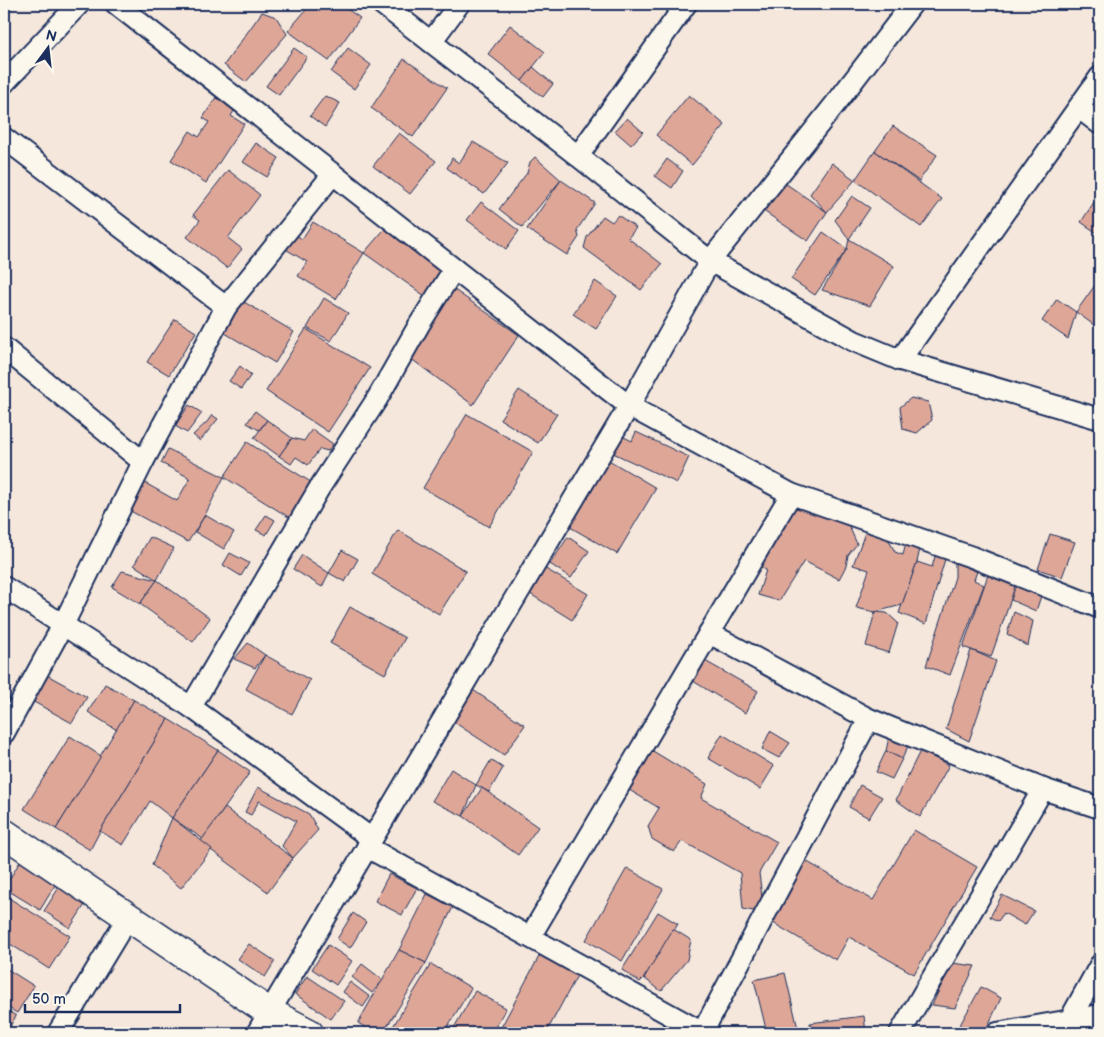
<svg xmlns="http://www.w3.org/2000/svg" width="1104" height="1037" font-family="'Balsamiq Sans',sans-serif">
	<rect width="100%" height="100%" fill="#f5e7db"/>
	<filter id="ink" filterUnits="userSpaceOnUse"><feTurbulence type="fractalNoise" baseFrequency=".02" numOctaves="2"/><feDisplacementMap in="SourceGraphic" scale="10" xChannelSelector="R" yChannelSelector="G"/><feConvolveMatrix kernelMatrix="1 2 1 2 8 2 1 2 1" color-interpolation-filters="sRGB"/></filter>
	<g filter="url(#ink)">
		<!-- building -->
		<g fill="#dea697" stroke="#1b2f5e">
			<polygon points="311,4 340,4 360,18 329,61 288,31"/>
			<polygon points="262,12 276,17 287,34 246,82 224,65"/>
			<polygon points="510,25 545,52 522,81 488,54"/>
			<polygon points="294,48 307,57 279,95 266,86"/>
			<polygon points="348,48 371,65 354,89 331,72"/>
			<polygon points="404,59 447,88 413,137 371,108"/>
			<polygon points="533,67 553,84 543,97 522,81"/>
			<polygon points="689,95 725,125 692,165 656,135"/>
			<polygon points="325,96 340,103 325,127 310,116"/>
			<polygon points="216,97 235,109 231,116 244,124 206,183 171,160 190,131 199,137 209,122 203,118"/>
			<polygon points="627,118 643,132 631,145 615,131"/>
			<polygon points="893,126 937,155 919,181 875,151"/>
			<polygon points="399,133 436,161 410,194 373,166"/>
			<polygon points="473,142 508,163 484,194 447,168 452,158 459,163"/>
			<polygon points="256,143 279,158 267,177 243,162"/>
			<polygon points="875,151 942,199 921,227 855,180"/>
			<polygon points="535,157 561,180 522,227 499,209 527,173 530,162"/>
			<polygon points="667,159 683,171 672,188 655,176"/>
			<polygon points="832,163 855,180 827,212 810,194"/>
			<polygon points="228,170 260,195 228,238 242,249 227,268 187,237 200,220 193,215"/>
			<polygon points="561,180 595,203 577,230 579,237 567,255 527,229"/>
			<polygon points="782,181 827,212 808,241 762,210"/>
			<polygon points="1100,193 1100,235 1081,222"/>
			<polygon points="852,196 870,208 849,239 835,220"/>
			<polygon points="481,202 519,231 506,249 467,220"/>
			<polygon points="618,215 636,228 628,238 662,264 641,290 584,248 587,237 603,216 612,222"/>
			<polygon points="313,222 364,253 336,299 298,276 307,262 284,248 293,233 302,239"/>
			<polygon points="388,225 446,269 425,296 364,253"/>
			<polygon points="823,232 847,249 815,295 791,279"/>
			<polygon points="849,239 894,266 870,306 822,290 847,249"/>
			<polygon points="595,281 617,296 596,329 573,314"/>
			<polygon points="1098,281 1100,282 1100,326 1098,328 1076,312"/>
			<polygon points="453,289 519,335 473,405 406,355"/>
			<polygon points="324,298 348,313 331,341 307,328"/>
			<polygon points="239,299 294,332 275,363 220,330"/>
			<polygon points="1057,299 1076,312 1068,339 1042,321"/>
			<polygon points="175,319 196,332 169,375 147,362"/>
			<polygon points="306,329 370,368 328,432 266,391"/>
			<polygon points="240,366 251,375 241,389 229,381"/>
			<polygon points="519,390 557,414 538,443 500,419"/>
			<polygon points="911,398 928,402 932,420 917,433 903,429 900,407"/>
			<polygon points="189,405 202,413 187,433 175,426"/>
			<polygon points="255,411 267,420 259,430 247,423"/>
			<polygon points="467,414 533,452 489,527 423,488"/>
			<polygon points="212,415 218,419 200,441 193,435 207,422"/>
			<polygon points="267,420 292,438 279,456 254,438"/>
			<polygon points="312,429 333,444 328,451 320,449 308,465 296,457 291,464 279,456 292,438 304,441"/>
			<polygon points="636,432 689,457 677,483 611,452 620,435 632,441"/>
			<polygon points="247,442 317,486 295,521 224,477"/>
			<polygon points="168,449 224,477 205,515 188,542 123,507 138,479 177,501 190,478 161,463"/>
			<polygon points="602,456 656,488 617,554 563,523"/>
			<polygon points="799,507 849,526 857,544 848,555 846,566 839,579 804,561 779,601 758,595 766,570 758,565 784,515"/>
			<polygon points="205,515 234,532 224,549 195,532"/>
			<polygon points="266,515 275,520 266,535 256,530"/>
			<polygon points="398,530 466,571 439,614 372,574"/>
			<polygon points="866,530 887,537 895,552 903,555 908,536 921,544 917,562 902,605 875,612 856,608 869,570 853,565"/>
			<polygon points="1050,534 1075,542 1062,577 1038,569"/>
			<polygon points="150,537 174,548 157,580 134,565"/>
			<polygon points="568,537 589,551 571,578 550,564"/>
			<polygon points="342,550 358,559 345,582 329,573"/>
			<polygon points="230,553 249,563 241,576 223,565"/>
			<polygon points="936,553 945,559 926,624 899,613 917,562 932,567"/>
			<polygon points="302,555 329,573 322,587 293,569"/>
			<polygon points="534,562 588,594 572,620 519,587"/>
			<polygon points="955,563 977,571 974,580 984,585 950,675 926,666 955,577"/>
			<polygon points="122,571 157,580 140,604 112,587"/>
			<polygon points="989,572 1017,581 991,657 963,647"/>
			<polygon points="157,580 210,618 193,642 140,604"/>
			<polygon points="1017,581 1042,593 1036,611 1011,600"/>
			<polygon points="350,607 405,638 385,674 330,643"/>
			<polygon points="875,612 887,613 898,623 889,653 866,646"/>
			<polygon points="1014,612 1033,621 1028,646 1007,634"/>
			<polygon points="248,643 265,655 255,668 234,659"/>
			<polygon points="971,650 996,661 969,741 946,729"/>
			<polygon points="265,655 310,680 292,714 246,689"/>
			<polygon points="705,661 758,691 745,713 693,681"/>
			<polygon points="47,675 87,697 72,723 32,701"/>
			<polygon points="105,684 134,700 117,730 88,712"/>
			<polygon points="464,684 525,725 504,755 443,715"/>
			<polygon points="134,700 168,719 100,831 90,850 56,829"/>
			<polygon points="168,719 218,750 172,818 150,801 123,845 100,831"/>
			<polygon points="770,731 790,743 779,758 762,749"/>
			<polygon points="722,734 774,766 760,789 708,758"/>
			<polygon points="70,736 101,756 56,829 24,809"/>
			<polygon points="889,737 910,742 902,759 886,751"/>
			<polygon points="643,745 707,784 701,798 777,842 759,873 764,913 743,909 740,873 682,841 674,852 652,839 648,826 659,808 626,788"/>
			<polygon points="218,750 250,772 203,839 172,818"/>
			<polygon points="886,751 902,759 892,779 876,772"/>
			<polygon points="920,751 949,765 920,817 896,800"/>
			<polygon points="491,760 503,768 489,792 476,785"/>
			<polygon points="451,769 476,785 463,816 432,801"/>
			<polygon points="860,785 882,797 869,818 849,807"/>
			<polygon points="258,787 309,814 318,830 293,858 282,846 296,821 259,801 251,815 245,812"/>
			<polygon points="482,788 538,827 518,855 463,816"/>
			<polygon points="225,808 293,858 268,892 200,842"/>
			<polygon points="172,818 212,849 181,888 152,865"/>
			<polygon points="914,830 977,867 914,974 849,937 836,960 768,920 804,860 873,900"/>
			<polygon points="1100,839 1100,854 1094,851"/>
			<polygon points="21,860 57,882 40,910 4,888"/>
			<polygon points="627,868 663,889 622,961 586,940"/>
			<polygon points="389,874 417,888 402,915 375,901"/>
			<polygon points="60,886 86,903 70,928 44,911"/>
			<polygon points="427,894 453,907 426,963 399,950"/>
			<polygon points="4,895 70,936 49,969 4,940"/>
			<polygon points="1002,895 1034,911 1025,925 1004,913 998,921 990,917"/>
			<polygon points="658,912 678,924 644,978 640,982 622,970"/>
			<polygon points="353,913 366,922 350,948 337,939"/>
			<polygon points="673,929 691,940 687,960 661,991 644,978"/>
			<polygon points="249,944 275,961 265,977 238,959"/>
			<polygon points="328,945 352,961 336,985 312,969"/>
			<polygon points="399,950 426,963 383,1033 375,1033 358,1023"/>
			<polygon points="542,951 580,970 546,1033 498,1033"/>
			<polygon points="952,963 975,966 955,1008 932,1005"/>
			<polygon points="362,964 383,980 372,993 352,977"/>
			<polygon points="431,964 471,988 444,1033 389,1033"/>
			<polygon points="4,967 34,986 17,1013 4,1005"/>
			<polygon points="785,973 799,1033 767,1033 754,980"/>
			<polygon points="307,976 344,1001 331,1019 295,994"/>
			<polygon points="350,982 370,997 363,1007 343,992"/>
			<polygon points="981,987 1001,998 986,1030 956,1032"/>
			<polygon points="475,991 506,1008 492,1033 451,1033"/>
			<polygon points="4,1008 16,1016 9,1028 4,1024"/>
			<polygon points="864,1016 866,1033 811,1033 810,1023"/>
			<polygon points="666,1020 691,1033 659,1033"/>
		</g>
		<g fill="none" stroke-linecap="round" stroke-linejoin="round">
			<!-- street casing -->
			<g stroke="#1b2f5e" stroke-width="24">
				<g id="street">
					<polyline points="116,4 629,406 791,494 972,557 1100,608"/>
					<polyline points="382,4 578,156 710,261 854,341 900,360 1100,419"/>
					<polyline points="431,42 459,4"/>
					<polyline points="4,83 79,4"/>
					<polyline points="1079,108 1100,124"/>
					<polyline points="4,138 226,307"/>
					<polyline points="578,156 686,4"/>
					<polyline points="4,348 143,462"/>
					<polyline points="900,360 1100,77"/>
					<polyline points="4,587 191,707 372,839"/>
					<polyline points="709,633 869,719 1043,789 1100,808"/>
					<polyline points="191,707 320,487 377,399 419,325 454,269"/>
					<polyline points="4,733 63,625 143,462 226,307 333,174"/>
					<polyline points="367,847 703,1033"/>
					<polyline points="530,937 791,494"/>
					<polyline points="1069,1021 1100,965"/>
					<polyline points="58,1033 128,917"/>
					<polyline points="257,1033 629,406 710,261 840,98 912,4"/>
					<polyline points="702,1033 869,719"/>
					<polyline points="900,1033 1043,789"/>
					<polyline points="997,1033 1100,1015"/>
				</g>
			</g>
			<!-- secondary casing -->
			<g stroke="#1b2f5e" stroke-width="31">
				<polyline id="secondary" points="4,833 269,1012 309,1033"/>
			</g>
			<!-- street -->
			<use href="#street" stroke="#fbf7ec" stroke-width="20"/>
			<!-- secondary -->
			<use href="#secondary" stroke="#fbf7ec" stroke-width="28"/>
		</g>
	</g>
	<!-- margin -->
	<rect width="1104" height="1037" fill="none" stroke="#fbf7ec" stroke-width="20"/>
	<rect x="10" y="10" width="1084" height="1017" fill="none" stroke="#1b2f5e" stroke-width="2" filter="url(#ink)"/>
	<!-- north arrow -->
	<g transform="translate(48 48) rotate(15)" stroke="#fbf7ec" stroke-width="4" paint-order="stroke">
	<path d="M0-4L9 19L0 12L-9 19Z" fill="#1b2f5e"/>
	<text y="-8" font-size="14" font-weight="bold" text-anchor="middle" fill="#1b2f5e">N</text>
	</g>
	<!-- scale -->
	<path d="M25 1004v8h155v-8" fill="none" stroke="#1b2f5e" stroke-width="2.5"/>
	<text x="32" y="1004" font-size="15" fill="#1b2f5e" stroke="#fbf7ec" stroke-width="4" paint-order="stroke">50 m</text>
</svg>
